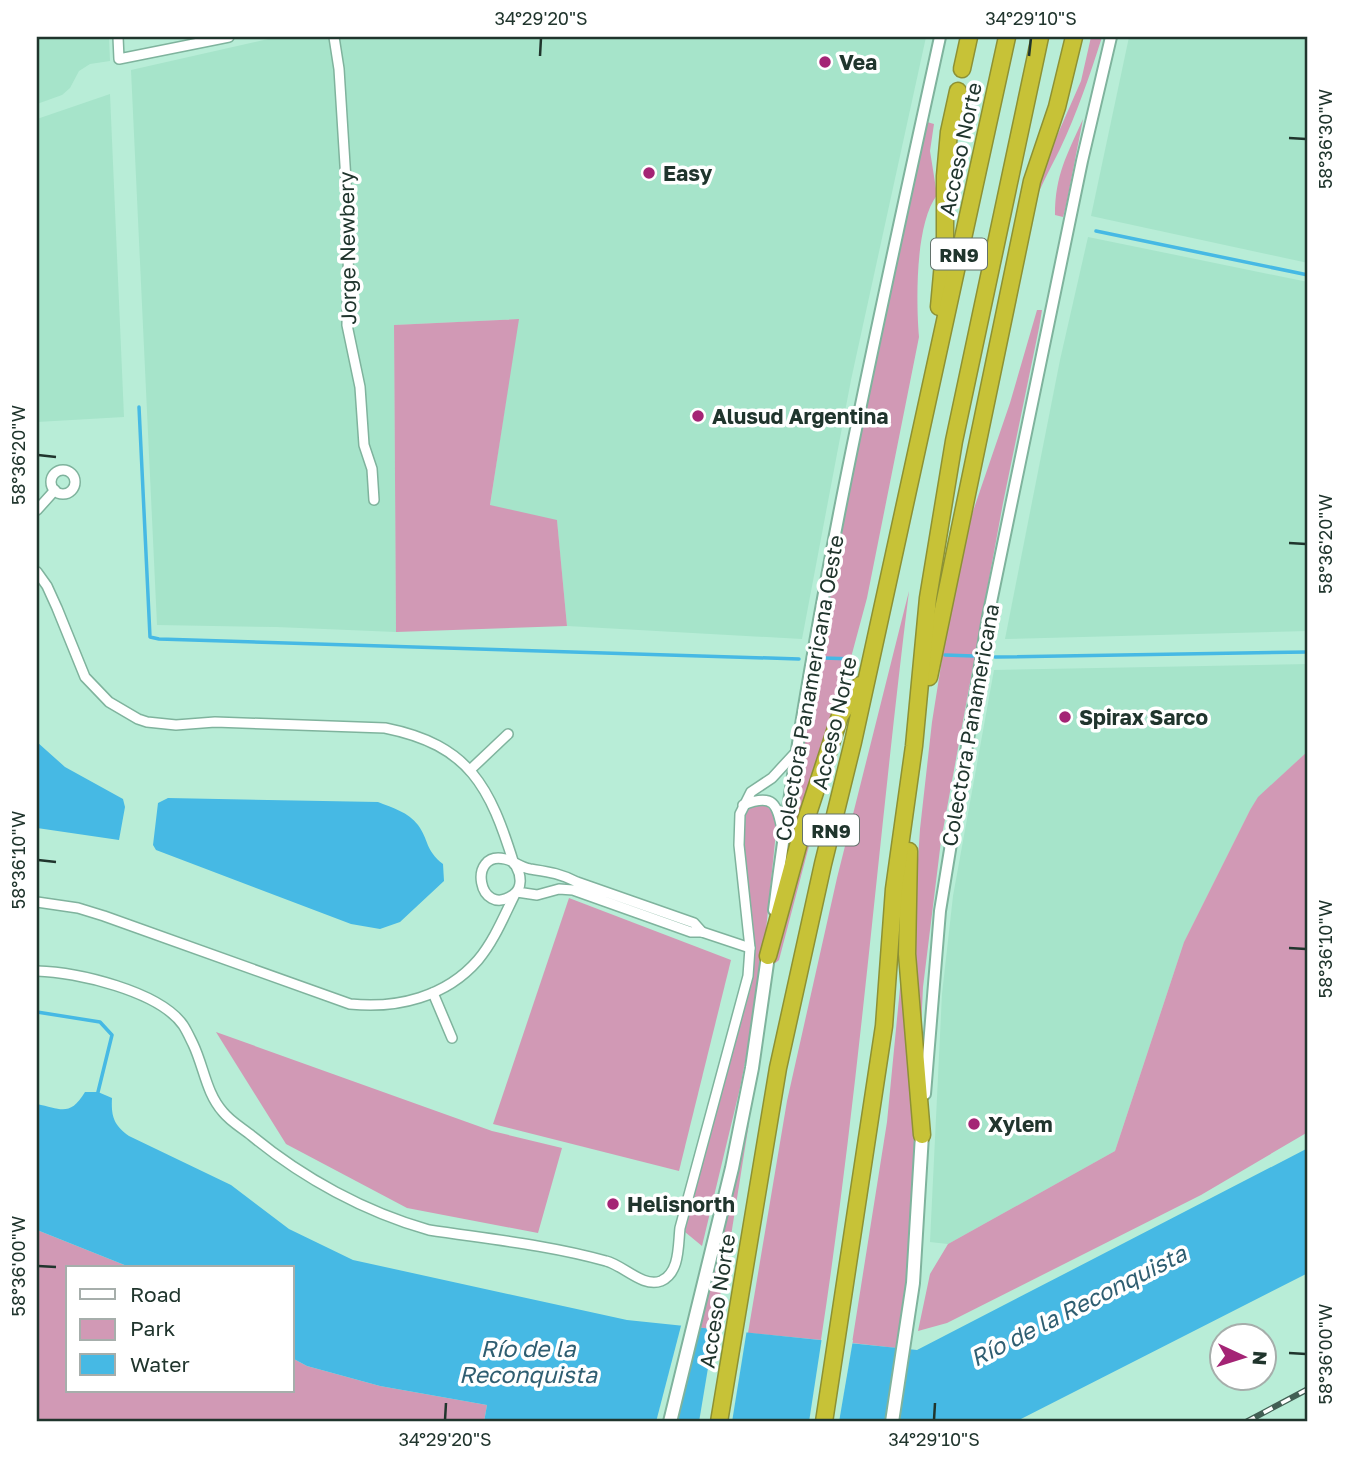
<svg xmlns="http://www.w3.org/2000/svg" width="1345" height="1459" font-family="'Golos Text',sans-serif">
	<rect width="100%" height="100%" fill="#b8edd7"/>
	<!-- built -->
	<g fill="#a6e4ca">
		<polygon points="37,37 109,37 110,61 90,64 79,71 70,88 62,95 37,104"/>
		<polygon points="277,37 926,37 851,380 802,639 567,626 557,521 490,506 518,319 394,325 396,632 276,627 157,625 131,70"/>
		<polygon points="1129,37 1308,37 1308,263 1091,216"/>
		<polygon points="110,94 124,417 37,422 37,119"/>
		<polygon points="1088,237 1308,282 1308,631 1005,639 1060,360"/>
		<polygon points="1308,664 1308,751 1259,797 1250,810 1184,942 1115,1151 948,1244 930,1242 942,994 953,896 994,670"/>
	</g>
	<!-- green -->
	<g fill="#d199b5">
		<path d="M1091,37H1102C1090,75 1077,113 1060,149C1049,171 1038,191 1030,214L1035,186L1081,81Z"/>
		<path d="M1083,119L1066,206L1063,217L1055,215C1055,175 1067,155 1083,119Z"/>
		<path d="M927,122L934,124L930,151L937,195C915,224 916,302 919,337L867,598L835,717L784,878C816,623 874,373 927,122Z"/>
		<polygon points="1037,310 1042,310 1039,328 1003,503 941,841 923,987 919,1072 911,964 920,829 932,722 954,584 970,520 1010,403"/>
		<polygon points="519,319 490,505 557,520 567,626 396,632 394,325"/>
		<path d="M909,591C878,841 859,1091 821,1340L748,1333L787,1101L837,878Z"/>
		<polygon points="1308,751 1308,1132 1201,1195 947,1323 918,1331 930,1274 948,1244 1115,1151 1184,942 1250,810 1258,797"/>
		<path d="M756,804L766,805L774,814L776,832L761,979L740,1088L702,1246L685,1232L690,1208L752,983C754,925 741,869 744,811Z"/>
		<polygon points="815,823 779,960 774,964 809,828"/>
		<polygon points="569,898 731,960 679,1171 493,1124"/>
		<polygon points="903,957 915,1144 908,1277 896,1348 852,1343 887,1122"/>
		<polygon points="216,1032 492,1131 562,1148 538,1233 407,1208 286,1144"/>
		<polygon points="749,1123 730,1242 714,1329 694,1327"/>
		<polygon points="37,1230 132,1268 68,1268 68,1391 292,1391 292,1358 307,1366 380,1386 487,1405 484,1422 37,1422"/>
	</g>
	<!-- water -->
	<g fill="#46b9e4">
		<polygon points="37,742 65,767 123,799 125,807 119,840 37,828"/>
		<path d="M168,798L378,802C393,808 408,812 418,825C429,840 425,850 443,864L444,881L400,922L380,929L351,924L156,850L153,845L158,803Z"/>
		<path d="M85,1092H98L112,1098C111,1117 114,1125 129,1136L231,1185L289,1229L353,1260L627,1320L917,1350L1308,1148V1273L1015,1422H484L487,1405L380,1386L307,1366L292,1358V1268H132L37,1230V1104C61,1109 70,1117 85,1092Z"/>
	</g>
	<!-- pier -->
	<g fill="#b8edd7">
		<polygon points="682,1322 694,1324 669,1422 656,1422"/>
		<polygon points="715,1326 747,1329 732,1422 699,1422"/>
		<polygon points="822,1337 853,1340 839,1422 809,1422"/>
	</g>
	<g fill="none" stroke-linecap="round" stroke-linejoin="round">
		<!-- stream -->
		<g stroke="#46b9e4" stroke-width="3.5">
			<polyline points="1096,231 1308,275"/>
			<polyline points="139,407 150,637 159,639 799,659"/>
			<polyline points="945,655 973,656"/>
			<polyline points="995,657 1308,652"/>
			<polyline points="823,658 855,659"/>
			<polyline points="37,1012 100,1022 112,1035 98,1092"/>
		</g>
		<!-- minor casing -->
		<g stroke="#7fb39d" stroke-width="12">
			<g id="minor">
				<polyline points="118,37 119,59 229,37"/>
				<polyline points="334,37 339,69 349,229 347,325 360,387 364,445 372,469 374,500"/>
				<circle cx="63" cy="482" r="12"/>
				<polyline points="37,510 55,490"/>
				<path d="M37,572L47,586L57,608L85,677L109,702L138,719L147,722L176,725L215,722L385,728C470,745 490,787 514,864"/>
				<polyline points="470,770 508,734"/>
				<path d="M743,805C776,792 777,806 783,834"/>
				<path d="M516,866C521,875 523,888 513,895C478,919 467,850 505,859C514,861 520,867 530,869C549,872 559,873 577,882L694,923L702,932H691L573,890L559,889L537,895L517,892"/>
				<path d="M37,902L78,908L104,916L350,1004C397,1009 446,997 478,960C494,941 504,916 515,894"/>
				<polyline points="702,932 750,948"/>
				<path d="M37,971C77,972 159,991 183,1025C187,1031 190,1038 193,1044C204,1067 206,1093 223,1112C230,1121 242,1128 252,1136C303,1178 365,1212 429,1230C488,1239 549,1245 606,1261C623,1265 643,1288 661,1281C680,1273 678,1245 680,1228L748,976L750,948L739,845L740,814L751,792L772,778L796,752"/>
				<polyline points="433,993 452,1038"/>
			</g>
		</g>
		<!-- tertiary casing -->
		<g stroke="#7fb39d" stroke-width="14">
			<g id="tertiary">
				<path d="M774,910C811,616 877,327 940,37"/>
				<polyline points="925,1094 940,911 988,617 1082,161 1111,37"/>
			</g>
		</g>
		<!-- secondary casing -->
		<g stroke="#7fb39d" stroke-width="16">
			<g id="secondary">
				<polyline points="670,1422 732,1168 752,1068 768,956"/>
				<polyline points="892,1422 913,1283 922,1135"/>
			</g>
		</g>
		<!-- motorway casing -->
		<g stroke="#8d9134" stroke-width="19">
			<g id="motorway">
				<polyline points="962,69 969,37"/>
				<polyline points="939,307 945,241 945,176 949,132 958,91"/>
				<polyline points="929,677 1032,181 1057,107 1074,37"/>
				<polyline points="909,851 907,954 922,1135"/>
				<polyline points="768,956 801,835 840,716 860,685"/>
				<polyline points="719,1422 778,1068 823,864 853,742 1007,37"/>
				<polyline points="824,1422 884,1026 894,889 914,746 928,598 954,441 1040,37"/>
			</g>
		</g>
		<!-- minor -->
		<use href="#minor" stroke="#fff" stroke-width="9"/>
		<!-- tertiary -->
		<use href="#tertiary" stroke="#fff" stroke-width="10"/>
		<!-- secondary -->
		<use href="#secondary" stroke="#fff" stroke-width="12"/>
		<!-- motorway -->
		<use href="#motorway" stroke="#c7c237" stroke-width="16"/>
		<!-- rail casing -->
		<g stroke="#425f54" stroke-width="6">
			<polyline id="rail" points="1246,1422 1308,1389"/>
		</g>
		<!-- rail -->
		<use href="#rail" stroke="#fff" stroke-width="3.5" stroke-dasharray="10" stroke-linecap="butt"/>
	</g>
	<!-- ticks -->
	<path fill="none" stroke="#20352d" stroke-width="2.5" d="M540,56L541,38M1029,56L1031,38M1289,138L1306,139M38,455L56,457M1289,543L1306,544M38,860L56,862M1289,948L1306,949M38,1266L56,1267M1289,1353L1306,1354M445,1420L446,1403M934,1420L935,1403"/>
	<!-- markers -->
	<g fill="#a42475" stroke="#fff" stroke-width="2.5">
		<circle cx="825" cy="62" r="7"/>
		<circle cx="649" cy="173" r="7"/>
		<circle cx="698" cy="416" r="7"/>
		<circle cx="1065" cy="717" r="7"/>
		<circle cx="974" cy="1124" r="7"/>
		<circle cx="613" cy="1204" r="7"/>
	</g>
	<g text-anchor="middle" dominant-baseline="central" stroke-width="7" stroke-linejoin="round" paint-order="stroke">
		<!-- shield labels -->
		<g fill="#fff" stroke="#63726c" stroke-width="2">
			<rect x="931" y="238.5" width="56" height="31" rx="5"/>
			<rect x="803" y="814.5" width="56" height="31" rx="5"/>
		</g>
		<g font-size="19" font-weight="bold" fill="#20352d">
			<text x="959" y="254">RN9</text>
			<text x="831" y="830">RN9</text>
		</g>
		<!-- poi labels -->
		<g font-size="21" font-weight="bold" fill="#20352d" stroke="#fff" text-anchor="start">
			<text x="839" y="62">Vea</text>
			<text x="663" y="173">Easy</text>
			<text x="712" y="416">Alusud Argentina</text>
			<text x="1079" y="717">Spirax Sarco</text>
			<text x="988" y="1124">Xylem</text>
			<text x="627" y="1204">Helisnorth</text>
		</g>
		<!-- street labels -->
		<g font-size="21" fill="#20352d" stroke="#fff">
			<text transform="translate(960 149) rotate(-78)">Acceso Norte</text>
			<text transform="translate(347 248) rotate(-91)">Jorge Newbery</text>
			<text transform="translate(809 688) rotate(-80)">Colectora Panamericana Oeste</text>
			<text transform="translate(834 723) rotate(-77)">Acceso Norte</text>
			<text transform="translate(970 725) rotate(-80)">Colectora Panamericana</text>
			<text transform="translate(717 1301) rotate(-81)">Acceso Norte</text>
		</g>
		<!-- water labels -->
		<g font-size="23" font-style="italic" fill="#2f5e71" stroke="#fff">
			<text transform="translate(1078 1305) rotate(-27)">Río de la Reconquista</text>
			<text x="528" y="1348">Río de la<tspan x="528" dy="26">Reconquista</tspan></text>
		</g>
	</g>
	<!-- border -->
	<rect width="1345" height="1459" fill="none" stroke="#ffffff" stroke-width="77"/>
	<!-- legend -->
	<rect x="66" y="1266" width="228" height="126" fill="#ffffff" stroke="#a6aeab" stroke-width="2"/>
	<rect x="80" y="1289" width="35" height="10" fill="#ffffff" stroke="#a6aeab" stroke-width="2"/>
	<text x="130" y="1302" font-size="21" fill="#20352d">Road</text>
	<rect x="80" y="1319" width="35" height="21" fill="#d199b5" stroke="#a6aeab" stroke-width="2"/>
	<text x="130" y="1336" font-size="21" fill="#20352d">Park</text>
	<rect x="80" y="1354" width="35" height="21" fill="#46b9e4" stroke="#a6aeab" stroke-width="2"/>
	<text x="130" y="1372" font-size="21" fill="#20352d">Water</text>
	<!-- north arrow -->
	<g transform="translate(1243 1357) rotate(94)"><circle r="33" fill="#ffffff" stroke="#a6aeab" stroke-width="2"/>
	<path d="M0-5L12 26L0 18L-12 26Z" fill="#a42475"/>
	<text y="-10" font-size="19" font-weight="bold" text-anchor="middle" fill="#20352d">N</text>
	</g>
	<rect x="38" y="38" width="1268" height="1382" fill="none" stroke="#20352d" stroke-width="2.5"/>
	<g font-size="18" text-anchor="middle" fill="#20352d">
		<text x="541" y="25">34°29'20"S</text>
		<text x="1031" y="25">34°29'10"S</text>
		<text transform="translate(1326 139) rotate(-90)" y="6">58°36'30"W</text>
		<text transform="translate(19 455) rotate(-90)" y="6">58°36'20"W</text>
		<text transform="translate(1326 544) rotate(-90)" y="6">58°36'20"W</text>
		<text transform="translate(19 860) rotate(-90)" y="6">58°36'10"W</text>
		<text transform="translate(1326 949) rotate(-90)" y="6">58°36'10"W</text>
		<text transform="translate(19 1266) rotate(-90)" y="6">58°36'00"W</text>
		<text transform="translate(1326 1354) rotate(-90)" y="6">58°36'00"W</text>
		<text x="445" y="1446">34°29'20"S</text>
		<text x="934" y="1446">34°29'10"S</text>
	</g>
</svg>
